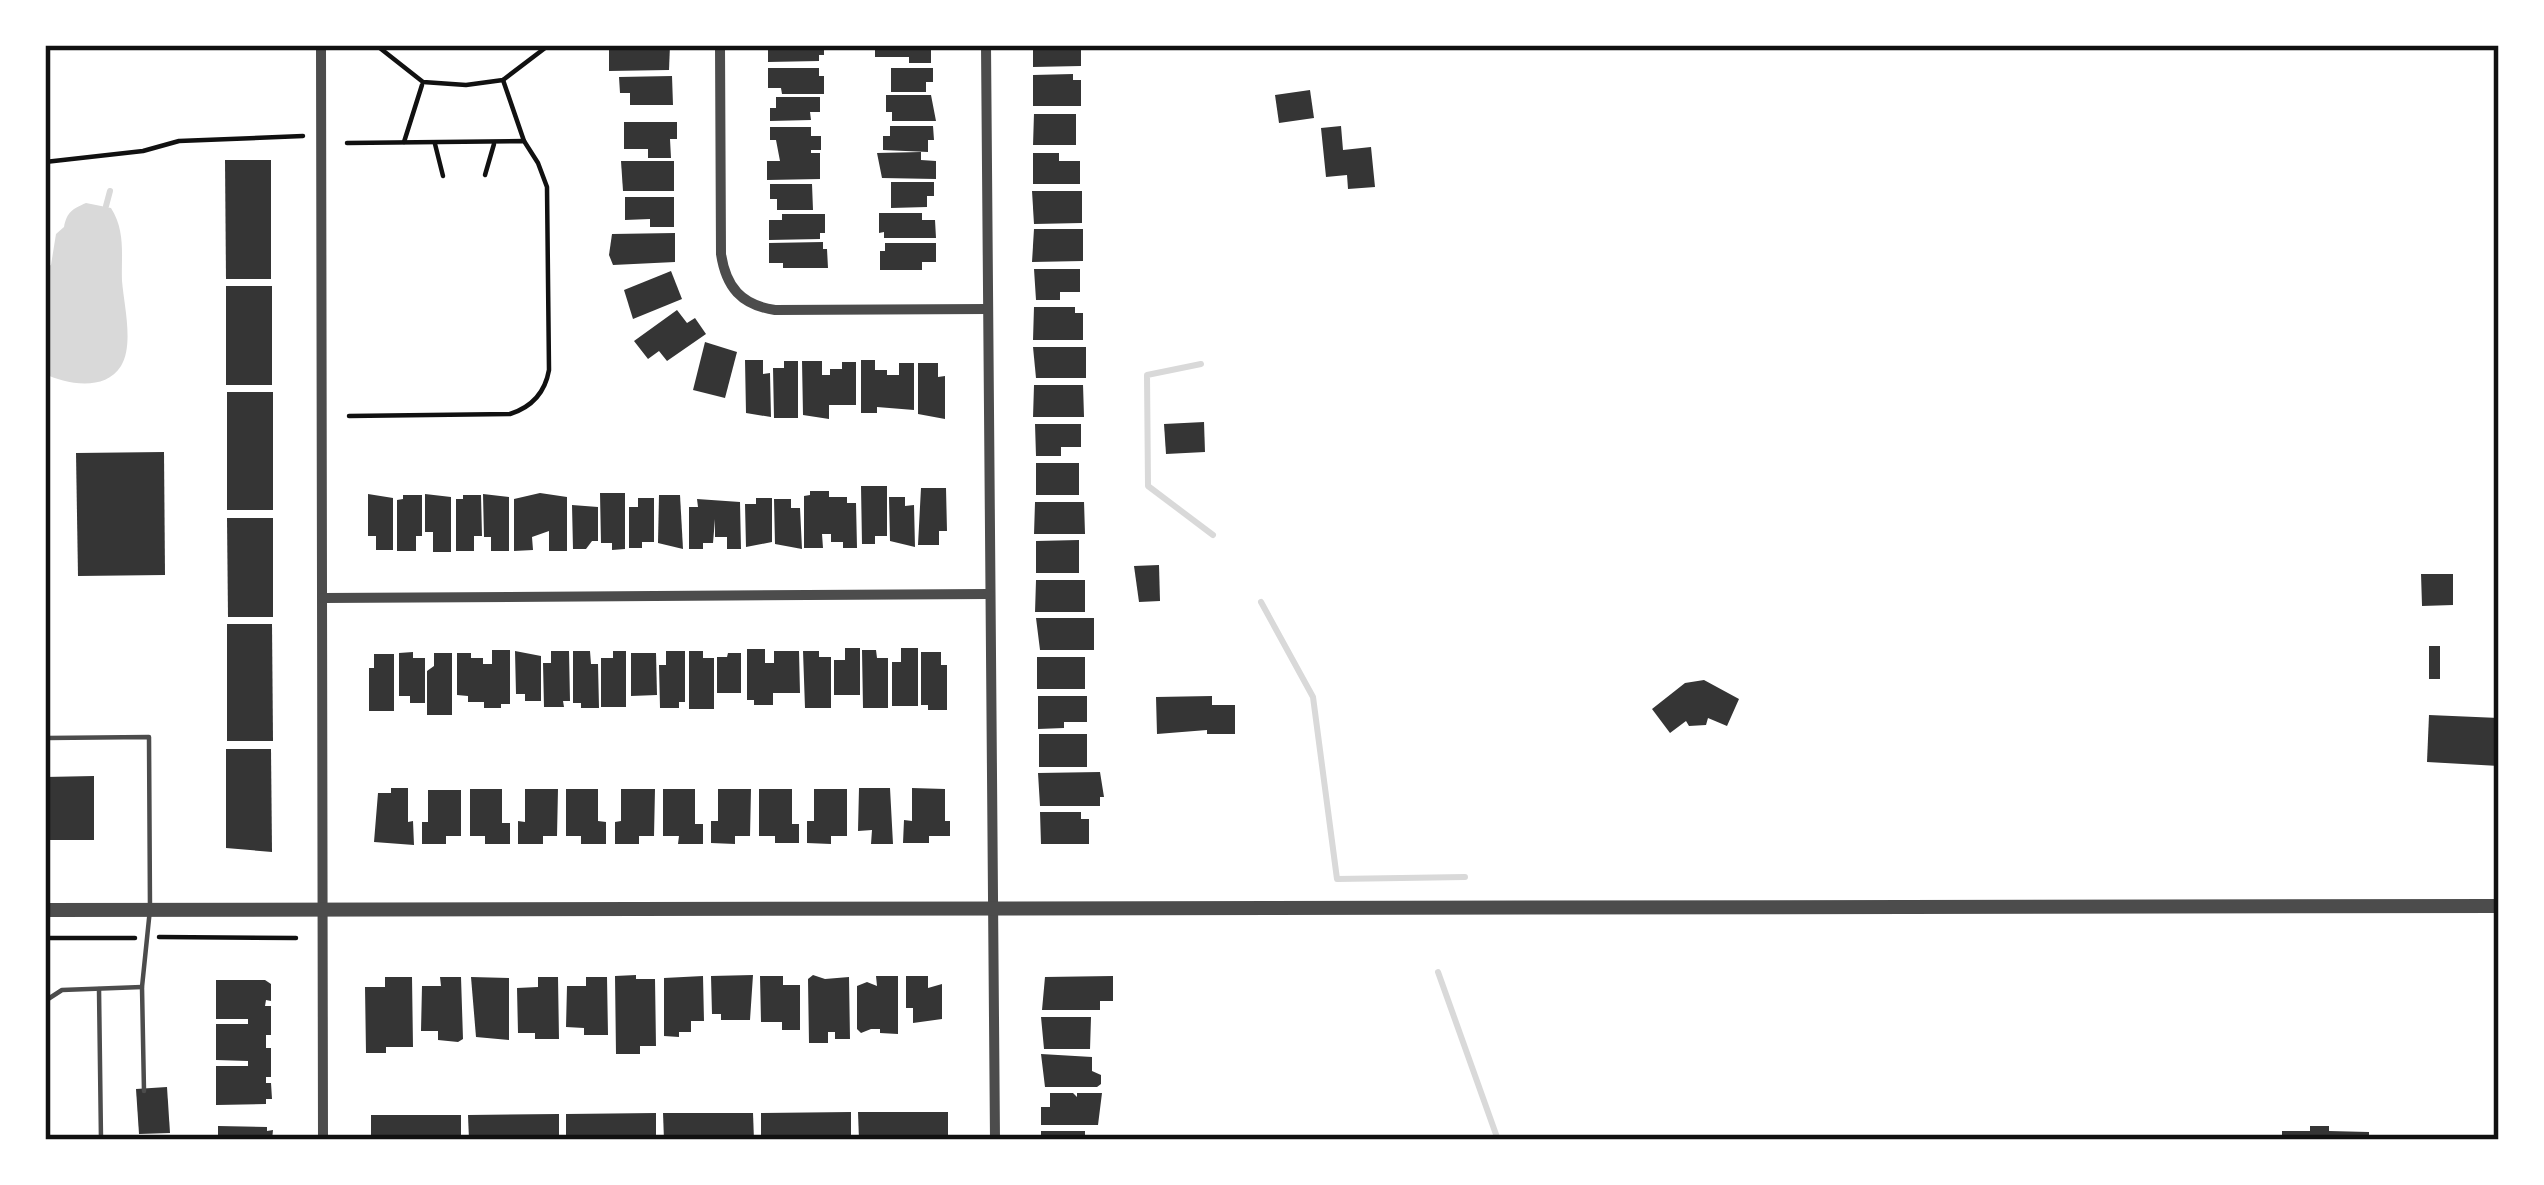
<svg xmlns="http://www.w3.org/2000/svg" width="2544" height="1185" font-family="Overpass,sans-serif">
	<rect width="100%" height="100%" fill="#fff"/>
	<!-- water -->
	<path fill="#d9d9d9" d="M86,203L111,208C126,232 121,255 122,281C124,305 134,345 121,366C104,393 64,383 45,374L49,322L45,268L51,265L56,234L64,227C67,212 72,209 86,203Z"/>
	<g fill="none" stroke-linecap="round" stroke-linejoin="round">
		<!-- stream -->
		<g stroke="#d9d9d9" stroke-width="6">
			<polyline points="106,206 110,191"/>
			<polyline points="1201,364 1147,375 1148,486 1213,535"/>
			<polyline points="1261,602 1313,697 1337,879 1465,877"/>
			<polyline points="1438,972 1498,1140"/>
		</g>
	</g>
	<!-- building -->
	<g fill="#353535">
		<polygon points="609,45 670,45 669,70 609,71"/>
		<polygon points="768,45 824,45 824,55 819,55 819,61 768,62"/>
		<polygon points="875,45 931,45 931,63 909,63 909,57 875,57"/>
		<polygon points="1033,45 1081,45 1081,66 1033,67"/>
		<polygon points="768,68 819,68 819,76 824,76 824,94 782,94 781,88 768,88"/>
		<polygon points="891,68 933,68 933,82 926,82 926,92 891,92"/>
		<polygon points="1073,74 1073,80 1081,80 1081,106 1033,106 1033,75"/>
		<polygon points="672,76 673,105 630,105 630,93 620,93 619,77"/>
		<polygon points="1310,90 1314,118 1279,123 1275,95"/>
		<polygon points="886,95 931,95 936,121 892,121 892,112 886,112"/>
		<polygon points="776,97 820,97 820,112 810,112 811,120 770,121 770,108 776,108"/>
		<polygon points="1034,114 1076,114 1076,145 1033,145"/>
		<polygon points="624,122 677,122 677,139 670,139 671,158 648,158 648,149 624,149"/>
		<polygon points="890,126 933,126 934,140 928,140 928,152 883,150 883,136 890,136"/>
		<polygon points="1341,126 1343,150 1371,147 1375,187 1348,189 1347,175 1326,177 1321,128"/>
		<polygon points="770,127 811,127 811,136 821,136 821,150 811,150 811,153 820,153 820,179 767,180 767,161 780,161 776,140 770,140"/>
		<polygon points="921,152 921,160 936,161 936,179 882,178 877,153"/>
		<polygon points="1033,153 1059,153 1059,161 1080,161 1080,184 1033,184"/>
		<polygon points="225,160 271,160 271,279 226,279"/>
		<polygon points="621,161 674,161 674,191 623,191"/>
		<polygon points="891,182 934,182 934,196 927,196 927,207 891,208"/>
		<polygon points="770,184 812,184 813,210 777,210 777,199 770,199"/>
		<polygon points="1032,191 1082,191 1082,223 1034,224"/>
		<polygon points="625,197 674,197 674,227 650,227 650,219 625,220"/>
		<polygon points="879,213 922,213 922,220 935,220 936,238 884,238 884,232 879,233"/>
		<polygon points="782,214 825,214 825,233 820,233 820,239 769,240 769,220 782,220"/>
		<polygon points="1034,229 1083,229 1083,261 1032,262"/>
		<polygon points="675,233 675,262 613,265 609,255 612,234"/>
		<polygon points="823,242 823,249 827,249 828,268 783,268 783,263 769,263 769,243"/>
		<polygon points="885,243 936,243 936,262 922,262 922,270 880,270 880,251 885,251"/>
		<polygon points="1034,269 1080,269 1080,292 1060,292 1060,300 1036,300"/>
		<polygon points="671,271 682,299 633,319 624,290"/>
		<rect x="226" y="286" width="46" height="99"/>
		<polygon points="1034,307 1075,307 1075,313 1083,313 1083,340 1033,340"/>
		<polygon points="677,310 687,323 695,318 706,334 667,361 659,351 648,359 634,341"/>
		<polygon points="705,342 737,352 725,398 693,390"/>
		<polygon points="1033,347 1086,347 1086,378 1036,378"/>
		<polygon points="745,360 763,360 763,374 770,373 771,417 746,413"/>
		<polygon points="861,360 875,360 875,370 887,370 887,375 899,375 899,363 914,363 914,410 877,407 877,413 861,413"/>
		<polygon points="784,361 798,361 798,418 774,418 773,368 784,368"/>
		<polygon points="802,361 822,361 822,375 830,375 830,369 842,369 842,362 856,362 856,405 829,405 829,419 803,415"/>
		<polygon points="918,363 938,363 938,377 945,376 945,419 918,414"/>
		<polygon points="1034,385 1083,385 1084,417 1033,417"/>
		<rect x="227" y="392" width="46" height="118"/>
		<polygon points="1204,422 1205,452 1166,454 1164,424"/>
		<polygon points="1035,424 1081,424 1081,447 1061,447 1061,456 1036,456"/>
		<polygon points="164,452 165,575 78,576 76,453"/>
		<rect x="1036" y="463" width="43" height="32"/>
		<polygon points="861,486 887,486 887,536 875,536 875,544 862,544"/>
		<polygon points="921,488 946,488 947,531 939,531 939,545 918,545"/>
		<polygon points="810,491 829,491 829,497 847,497 847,503 856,503 857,548 843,548 843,542 831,542 831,534 822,534 823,548 804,548 804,496 810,495"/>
		<polygon points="540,493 567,497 567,551 549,551 549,531 532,537 533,550 514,551 514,499"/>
		<polygon points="600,493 625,493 625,549 612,550 612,543 601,543"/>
		<polygon points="368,494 393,498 393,550 376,550 376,536 368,536"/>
		<polygon points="425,494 451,497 451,552 433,552 433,532 425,532"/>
		<polygon points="483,494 509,497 509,551 491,551 491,537 484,537"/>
		<polygon points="403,495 422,495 422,536 416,536 416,551 397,551 397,500 403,499"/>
		<polygon points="463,495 481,495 482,536 474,536 474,551 456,551 456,499 463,499"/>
		<polygon points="659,495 680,495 683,549 658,543"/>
		<polygon points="889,497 905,497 905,506 914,505 915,547 890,541"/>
		<polygon points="638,498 654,498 654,542 642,542 642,548 629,548 629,507 638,507"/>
		<polygon points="756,498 772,498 772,542 746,547 745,504 756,504"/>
		<polygon points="697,499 740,502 741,549 727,549 727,537 715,537 715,519 713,543 703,543 703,549 689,549 689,507 698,507"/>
		<polygon points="774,499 791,499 791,508 800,508 802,549 775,544"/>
		<polygon points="1035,502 1084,502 1085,534 1034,534"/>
		<polygon points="572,505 598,507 598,541 592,541 586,549 573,549"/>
		<polygon points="227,518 273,518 273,617 228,617"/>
		<polygon points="1079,540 1079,573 1036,573 1036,541"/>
		<polygon points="1159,565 1160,601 1139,602 1134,566"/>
		<polygon points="2421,574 2453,574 2453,605 2422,606"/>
		<polygon points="1036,580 1085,580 1085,612 1035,612"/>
		<polygon points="1036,618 1094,618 1094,650 1040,650"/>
		<polygon points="227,624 272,624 273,741 227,741"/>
		<rect x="2429" y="646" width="11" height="33"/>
		<polygon points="845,648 860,648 860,695 834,695 834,660 845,660"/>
		<polygon points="901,648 918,648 918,706 892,706 892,662 901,662"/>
		<polygon points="747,649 765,649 765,663 774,663 774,651 799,651 800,693 773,693 773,705 754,705 754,700 747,700"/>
		<polygon points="492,650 510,650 510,704 501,704 501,708 484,708 484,702 468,702 468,696 457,695 457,653 471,653 471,658 483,658 483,664 492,664"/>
		<polygon points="862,650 876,650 877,658 888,658 888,708 863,708"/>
		<polygon points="515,651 541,656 541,701 525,701 525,694 516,694"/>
		<polygon points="551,651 569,651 570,701 563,701 564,707 544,707 543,663 551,663"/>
		<polygon points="573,651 590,651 591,664 598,664 599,708 581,708 581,703 573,703"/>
		<polygon points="613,651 626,651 626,707 601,707 601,658 613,658"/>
		<polygon points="666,651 685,651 685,702 679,702 679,708 660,708 659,665 666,665"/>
		<polygon points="689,651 703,651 703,658 714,658 714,709 689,709"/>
		<polygon points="803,651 819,651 819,657 831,657 831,708 805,708"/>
		<polygon points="413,652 413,658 425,658 425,703 410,703 410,696 399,696 399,653"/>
		<polygon points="921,652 941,652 941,665 947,665 947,710 928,710 928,705 921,705"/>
		<polygon points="434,653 452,653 452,715 427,715 427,671 434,666"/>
		<polygon points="631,653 656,653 657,695 631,696"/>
		<polygon points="728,653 741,653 741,693 717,693 717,657 727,657"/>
		<polygon points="374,654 394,654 394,711 369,711 369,668 374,668"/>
		<rect x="1037" y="657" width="48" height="32"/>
		<polygon points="1704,680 1739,699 1727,726 1708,718 1706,725 1689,726 1686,721 1670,733 1652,709 1685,683"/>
		<polygon points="1038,696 1087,696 1087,722 1064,722 1064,728 1038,729"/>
		<polygon points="1212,696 1212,705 1235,705 1235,734 1207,734 1207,730 1157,734 1156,697"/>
		<polygon points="2429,715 2499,718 2499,766 2427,762"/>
		<rect x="1039" y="734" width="48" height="33"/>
		<polygon points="226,749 271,749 272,852 226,848"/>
		<polygon points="1100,772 1104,797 1100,797 1100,806 1040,806 1038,773"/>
		<polygon points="94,776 94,840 45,840 45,777"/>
		<polygon points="391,788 408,788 408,822 413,821 414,845 374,842 378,793 391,793"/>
		<polygon points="859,788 890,788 893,844 871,844 872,830 858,831"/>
		<polygon points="912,788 945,789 945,821 950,821 950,836 929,836 929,843 903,843 904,820 912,821"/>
		<polygon points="470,789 502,789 502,823 510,823 510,844 485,844 485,836 470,836"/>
		<polygon points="525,789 558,789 557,836 543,836 543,844 518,844 518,821 525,822"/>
		<polygon points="566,789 598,789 598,821 606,822 606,844 581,844 581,836 566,836"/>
		<polygon points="621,789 655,789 654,836 639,836 639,844 615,844 615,822 621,821"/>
		<polygon points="663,789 695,789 695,824 703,824 703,844 678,844 679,836 663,836"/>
		<polygon points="718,789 751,789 750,836 735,836 735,844 711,843 711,821 718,821"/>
		<polygon points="759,789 792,789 792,824 799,824 799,843 775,843 775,836 759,836"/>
		<polygon points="814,789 847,789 847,836 831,836 831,844 807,843 807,821 814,821"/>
		<polygon points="428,790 461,790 461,836 446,836 446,844 422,844 422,822 428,822"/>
		<polygon points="1040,812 1081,812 1081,819 1089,819 1089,844 1041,844"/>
		<polygon points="636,975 636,979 655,979 656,1046 640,1046 640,1054 616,1054 615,976"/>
		<polygon points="753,975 750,1020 721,1020 721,1014 712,1014 711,976"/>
		<polygon points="813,975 825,979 849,977 850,1039 835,1039 835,1032 828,1032 828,1043 809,1043 808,979"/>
		<polygon points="703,976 704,1021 691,1021 691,1032 679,1032 679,1037 664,1036 664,978"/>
		<polygon points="760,976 783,976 783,985 800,985 800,1030 782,1030 782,1022 761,1022"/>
		<polygon points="876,976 898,976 898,1034 880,1033 880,1029 871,1029 861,1033 857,1029 857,986 867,982 877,986"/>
		<polygon points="906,976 928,976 928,988 942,984 942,1019 913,1023 913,1008 906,1008"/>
		<polygon points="1113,976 1113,1001 1100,1001 1100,1010 1042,1010 1045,977"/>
		<polygon points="385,977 412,977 413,1047 386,1047 386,1053 366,1053 365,987 385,987"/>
		<polygon points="440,977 461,977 463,1039 458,1042 438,1040 438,1031 421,1031 422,986 441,986"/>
		<polygon points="471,977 509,978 509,1040 476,1037"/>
		<polygon points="538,977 558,977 559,1039 535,1039 535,1033 518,1033 517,988 538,987"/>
		<polygon points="586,977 607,977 608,1035 584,1035 584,1028 566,1027 567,986 586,986"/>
		<polygon points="216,980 265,980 271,984 271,1001 266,1000 265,1006 271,1006 271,1035 266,1035 266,1048 271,1048 271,1077 266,1077 266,1083 271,1083 272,1099 266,1099 266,1104 216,1105 216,1066 248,1066 248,1061 216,1060 216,1024 248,1024 248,1019 216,1019"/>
		<polygon points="1041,1017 1091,1017 1090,1049 1044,1049"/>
		<polygon points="1041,1054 1092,1057 1092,1071 1101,1075 1101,1084 1097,1087 1045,1087"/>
		<polygon points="167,1087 170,1133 139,1134 136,1089"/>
		<polygon points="1050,1093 1073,1093 1077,1097 1077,1093 1102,1093 1098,1125 1041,1125 1041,1107 1050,1107"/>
		<polygon points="851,1112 851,1140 761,1140 761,1113"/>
		<polygon points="858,1112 948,1112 948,1140 859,1140"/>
		<polygon points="656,1113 656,1140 566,1140 566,1114"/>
		<polygon points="663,1113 753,1113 754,1140 664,1140"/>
		<polygon points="559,1114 559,1140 469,1140 468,1115"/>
		<rect x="371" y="1115" width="90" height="25"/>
		<polygon points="218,1126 267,1127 267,1131 273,1130 272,1140 218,1140"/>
		<polygon points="2310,1126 2329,1126 2329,1131 2369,1132 2369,1140 2282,1140 2282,1131 2310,1131"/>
		<rect x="1041" y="1131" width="44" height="9"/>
	</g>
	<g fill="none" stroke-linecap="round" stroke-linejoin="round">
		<!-- path -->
		<g stroke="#111" stroke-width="4.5">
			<polyline points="376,45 423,82 466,85 503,80 549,45"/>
			<polyline points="503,80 524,141"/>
			<polyline points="404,142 422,85"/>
			<path d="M347,143L524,141L538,163L547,187L549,370C545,393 532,407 510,414L349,416"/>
			<polyline points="435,144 443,176"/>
			<polyline points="45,162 143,151 179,141 303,136"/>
			<polyline points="485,175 494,144"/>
			<polyline points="159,937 296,938"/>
			<polyline points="45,938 135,938"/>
		</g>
		<!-- service -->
		<g stroke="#4c4c4c" stroke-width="4.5">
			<polyline points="45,666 47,738 149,737 150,909 142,987 144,1091"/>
			<polyline points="99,989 101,1140"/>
			<polyline points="45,1001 62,990 142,987"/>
			<polyline points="145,1138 145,1140"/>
		</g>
		<!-- minor -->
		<g stroke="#4c4c4c" stroke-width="10">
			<polyline points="321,45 323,1140"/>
			<path d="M720,45L721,254C726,287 741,305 775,310L988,309"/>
			<polyline points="986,45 995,1140"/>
			<polyline points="323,598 989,594"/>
		</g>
		<!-- tertiary -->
		<polyline stroke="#4c4c4c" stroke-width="14" points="45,910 2499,906"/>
	</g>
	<!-- border -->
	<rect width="2544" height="1185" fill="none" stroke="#ffffff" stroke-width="96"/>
	<rect x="48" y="48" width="2448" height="1089" fill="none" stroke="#111" stroke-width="4.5"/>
</svg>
